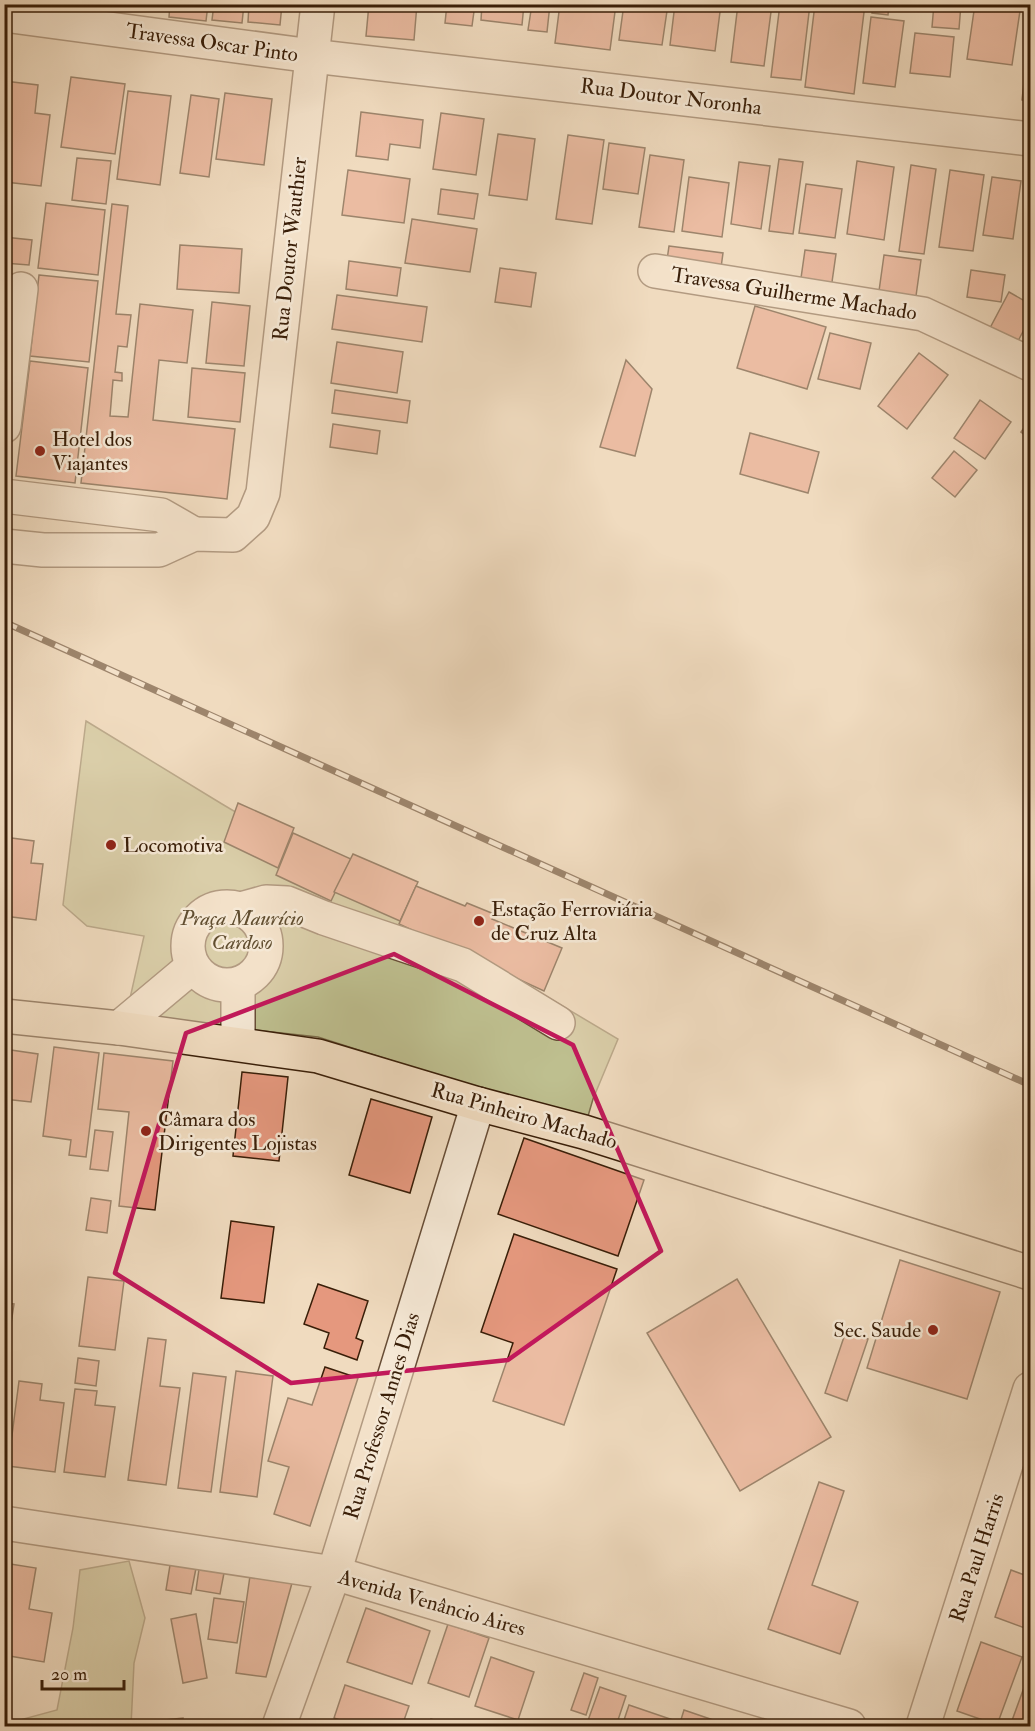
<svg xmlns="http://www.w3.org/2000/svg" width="1035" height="1731" font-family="'IM FELL Double Pica',serif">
	<rect width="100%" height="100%" fill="#f0dbbf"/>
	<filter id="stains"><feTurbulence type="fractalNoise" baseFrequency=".00333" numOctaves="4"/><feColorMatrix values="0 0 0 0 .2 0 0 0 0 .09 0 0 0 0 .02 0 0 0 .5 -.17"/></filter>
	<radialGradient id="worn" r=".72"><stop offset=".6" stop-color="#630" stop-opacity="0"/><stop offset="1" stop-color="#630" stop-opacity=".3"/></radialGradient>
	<!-- green -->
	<g fill="#bebf8f" stroke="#7c6e4c" stroke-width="1.5">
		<polygon points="86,721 222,804 618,1039 593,1099 586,1123 318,1037 126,1016 144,936 87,926 63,905"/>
		<polygon points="129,1561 145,1618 134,1663 131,1726 5,1726 5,1724 57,1710 73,1628 80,1570"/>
	</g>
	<!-- building -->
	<g fill="#e5987e" stroke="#391e08" stroke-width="1.5">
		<polygon points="109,4 138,4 137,9"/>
		<polygon points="170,4 208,4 206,21 169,17"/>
		<polygon points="214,4 244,4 242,23 212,20"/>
		<polygon points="249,4 282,4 280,25 248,22"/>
		<polygon points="369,4 417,4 414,40 366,36"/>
		<polygon points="447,4 475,4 472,26 445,23"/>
		<polygon points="482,4 524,4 522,25 481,20"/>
		<polygon points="532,4 550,4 547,32 528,30"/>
		<polygon points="560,4 616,4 610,50 555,43"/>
		<polygon points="624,4 668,4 662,45 619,40"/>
		<polygon points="675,4 721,4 715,51 670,45"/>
		<polygon points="738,4 772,4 764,66 731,62"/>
		<polygon points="780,4 810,4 801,80 771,77"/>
		<polygon points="815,4 865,4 854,94 805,87"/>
		<polygon points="873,4 889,4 888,15 872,13"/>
		<polygon points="934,4 961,4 959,29 932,27"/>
		<polygon points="975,4 1021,4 1012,65 967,59"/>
		<polygon points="871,17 904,21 895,87 863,83"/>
		<polygon points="1030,29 1030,102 1022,100"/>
		<polygon points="915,33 954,37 950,77 910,73"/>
		<polygon points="71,77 125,84 115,154 61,147"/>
		<polygon points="4,81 38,85 35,113 50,115 41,186 5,182 10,139 4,138"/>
		<polygon points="128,91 171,96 160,185 117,179"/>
		<polygon points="225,93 272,99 264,165 216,159"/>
		<polygon points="191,95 219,99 209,177 180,173"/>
		<polygon points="361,112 423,120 420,148 390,144 388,160 356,156"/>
		<polygon points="441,113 484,119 476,175 433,169"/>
		<polygon points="498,134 535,139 527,200 489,195"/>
		<polygon points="568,135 604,140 592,224 556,219"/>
		<polygon points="609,143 645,148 638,194 603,189"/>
		<polygon points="650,155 684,160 674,232 639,227"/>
		<polygon points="77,158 111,161 106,204 72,200"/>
		<polygon points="779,159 803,162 793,234 769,231"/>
		<polygon points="857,161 894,167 884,240 847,234"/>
		<polygon points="739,162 770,166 761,229 731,224"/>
		<polygon points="911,165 936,169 924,254 899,251"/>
		<polygon points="348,170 410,179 404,223 342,215"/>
		<polygon points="950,170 984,175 973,251 939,247"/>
		<polygon points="689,177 729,183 722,237 682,231"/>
		<polygon points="992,177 1021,181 1013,239 983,235"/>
		<polygon points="806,184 842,189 835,238 799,233"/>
		<polygon points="441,189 478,194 474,219 438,214"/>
		<polygon points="46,203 105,210 98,275 38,268"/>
		<polygon points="112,204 128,206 116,314 131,315 127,347 118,346 115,372 122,373 122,381 113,380 110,416 128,417 140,304 193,310 187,363 159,360 153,420 235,429 227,499 81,483"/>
		<polygon points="412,219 477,229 470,272 405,263"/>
		<polygon points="4,237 32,240 29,265 4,263"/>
		<polygon points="180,245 242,249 239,293 177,289"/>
		<polygon points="669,246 723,253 720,275 666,267"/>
		<polygon points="805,250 836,254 831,289 800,285"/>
		<polygon points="884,255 921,260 916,296 879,291"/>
		<polygon points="349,261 401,268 397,296 346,289"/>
		<polygon points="500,268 536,273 531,307 495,302"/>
		<polygon points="971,270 1005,275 1001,302 967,297"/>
		<polygon points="39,275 98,281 89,362 30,356"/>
		<polygon points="1009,292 1030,304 1030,318 1017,343 990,328"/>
		<polygon points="337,295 427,307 422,342 332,329"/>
		<polygon points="212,302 250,306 244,366 206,363"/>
		<polygon points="755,306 826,327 807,389 737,368"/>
		<polygon points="830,333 871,343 860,389 818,379"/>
		<polygon points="337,342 403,352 397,393 331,383"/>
		<polygon points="919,353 948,375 907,429 878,406"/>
		<polygon points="626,360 652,389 635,456 600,447"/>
		<polygon points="30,361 88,368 75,483 16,476"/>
		<polygon points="192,368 245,373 240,422 188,417"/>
		<polygon points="335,390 410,401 407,423 332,413"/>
		<polygon points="980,400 1011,422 985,459 954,438"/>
		<polygon points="1030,419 1030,439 1021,432"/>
		<polygon points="333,424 380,431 377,454 330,447"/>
		<polygon points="750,433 819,452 808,493 740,474"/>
		<polygon points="954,451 977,470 955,497 932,478"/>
		<polygon points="238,803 294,828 278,868 224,842"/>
		<polygon points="293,833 351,859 331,901 276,875"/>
		<polygon points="4,837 34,841 31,863 43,864 36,920 4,916"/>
		<polygon points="353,854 418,882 400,921 334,892"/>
		<polygon points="416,886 465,906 467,903 494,914 492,919 562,948 544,991 399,924"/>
		<polygon points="54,1047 99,1053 86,1157 69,1155 71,1140 43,1136"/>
		<polygon points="4,1049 38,1054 31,1102 4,1099"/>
		<polygon points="104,1053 173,1061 155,1210 119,1206 129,1112 98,1109"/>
		<polygon points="242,1072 288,1077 279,1161 233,1156"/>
		<polygon points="371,1099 432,1117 410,1193 349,1175"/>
		<polygon points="95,1130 113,1132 108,1171 90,1169"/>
		<polygon points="524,1138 644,1180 618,1256 498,1214"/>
		<polygon points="91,1198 111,1201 107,1233 86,1230"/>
		<polygon points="231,1221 274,1227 264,1303 221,1298"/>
		<polygon points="514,1234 617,1269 564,1425 493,1401 513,1343 481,1332"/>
		<polygon points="900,1260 1000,1292 967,1399 867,1368"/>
		<polygon points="88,1277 124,1281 115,1350 79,1346"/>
		<polygon points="737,1279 831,1437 740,1491 647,1333"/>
		<polygon points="318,1284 368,1301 356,1338 363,1341 357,1360 324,1348 329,1333 304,1324"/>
		<polygon points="4,1303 14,1304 7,1350 4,1350"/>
		<polygon points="846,1331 868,1339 847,1401 825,1393"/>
		<polygon points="148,1338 166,1340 160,1386 180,1388 166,1485 128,1480"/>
		<polygon points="78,1358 99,1361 96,1386 75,1383"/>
		<polygon points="325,1367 358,1378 310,1526 274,1514 289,1467 268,1461 288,1398 312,1405"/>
		<polygon points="236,1371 273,1376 257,1497 220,1492"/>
		<polygon points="193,1373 226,1377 211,1492 178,1488"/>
		<polygon points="19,1381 42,1384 40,1400 64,1403 55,1472 8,1466"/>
		<polygon points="75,1389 97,1391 95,1405 115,1407 105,1477 64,1472"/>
		<polygon points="819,1482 844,1491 812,1585 858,1602 840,1654 768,1629"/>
		<polygon points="171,1559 197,1563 191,1594 166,1590"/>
		<polygon points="4,1563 36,1568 29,1609 52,1613 44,1662 4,1655"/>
		<polygon points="199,1569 224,1573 220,1594 196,1590"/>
		<polygon points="1011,1570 1030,1577 1030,1630 995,1617"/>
		<polygon points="250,1576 292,1583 266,1677 236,1673"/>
		<polygon points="214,1598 244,1602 237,1643 208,1639"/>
		<polygon points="366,1608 430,1631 412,1684 347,1662"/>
		<polygon points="196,1614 207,1678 183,1683 171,1619"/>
		<polygon points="448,1624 489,1638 469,1697 428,1683"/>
		<polygon points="981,1642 1022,1657 997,1725 957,1711"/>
		<polygon points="491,1657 534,1672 518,1720 475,1706"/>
		<polygon points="1030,1671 1030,1726 1010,1726"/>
		<polygon points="584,1673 598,1678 586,1715 571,1710"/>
		<polygon points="345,1685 409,1706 402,1726 358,1726 334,1718"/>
		<polygon points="600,1687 626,1696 616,1726 586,1726"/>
		<polygon points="629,1705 673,1720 671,1726 622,1726"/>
		<polygon points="684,1710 719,1722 717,1726 679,1726"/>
		<polygon points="183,1718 183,1726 165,1726 165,1720"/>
		<polygon points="431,1719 452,1726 429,1726"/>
	</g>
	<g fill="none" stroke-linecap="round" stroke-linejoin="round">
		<!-- minor casing -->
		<g stroke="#674d36" stroke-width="36">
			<g id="minor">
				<polyline points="4,15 312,56 1030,139"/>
				<polyline points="655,271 923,314 1030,364"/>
				<polyline points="4,426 21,289"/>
				<polyline points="4,496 161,515 194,534"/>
				<polyline points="4,546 43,550 159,550 194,534 233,535 253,517 263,493 318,4"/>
				<circle cx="227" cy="946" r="39"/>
				<polyline points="241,909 266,902 287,903 324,918 463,965 558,1023"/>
				<polyline points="119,1028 193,966"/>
				<polyline points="238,1044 238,984"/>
				<polyline points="4,1523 334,1573 849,1726"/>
				<polyline points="279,1726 334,1573 478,1104"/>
				<polyline points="923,1726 1030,1389"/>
			</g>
		</g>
		<!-- major casing -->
		<g stroke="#391e08" stroke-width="36">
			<polyline id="major" points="4,1016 119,1028 318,1056 478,1104 584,1132 1030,1273"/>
		</g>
		<!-- minor -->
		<use href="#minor" stroke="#f5e8d5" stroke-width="33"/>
		<!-- major -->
		<use href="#major" stroke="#f0dbbf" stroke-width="33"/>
		<!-- rail casing -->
		<g stroke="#391e08" stroke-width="7">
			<polyline id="rail" points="4,622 1030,1085"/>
		</g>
		<!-- rail -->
		<use href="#rail" stroke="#f5e8d5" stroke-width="4.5" stroke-dasharray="14" stroke-linecap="butt"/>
	</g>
	<!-- marked area -->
	<path d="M0 0H1035V1731H0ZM394,954L573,1045L661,1251L508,1360L291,1383L115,1273L186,1033Z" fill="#f0dbbf" fill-opacity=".55" fill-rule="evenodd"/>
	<path fill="none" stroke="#c2185b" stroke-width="4.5" stroke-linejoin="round" d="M394,954L573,1045L661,1251L508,1360L291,1383L115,1273L186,1033Z"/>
	<!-- markers -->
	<g fill="#8f2418" stroke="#f5e8d5" stroke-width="2">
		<circle cx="40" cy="451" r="6"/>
		<circle cx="111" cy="845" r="6"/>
		<circle cx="479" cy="921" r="6"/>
		<circle cx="146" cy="1131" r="6"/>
		<circle cx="933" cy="1330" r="6"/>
	</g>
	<g text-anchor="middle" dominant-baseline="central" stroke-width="5" stroke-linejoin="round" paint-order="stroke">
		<!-- street labels -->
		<g font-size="21" fill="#391e08" stroke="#f5e8d5">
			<text transform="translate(212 43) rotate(8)">Travessa Oscar Pinto</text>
			<text transform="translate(671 97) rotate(7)">Rua Doutor Noronha</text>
			<text transform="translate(290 249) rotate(-84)">Rua Doutor Wauthier</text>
			<text transform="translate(794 294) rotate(9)">Travessa Guilherme Machado</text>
			<text transform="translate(524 1116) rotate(16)">Rua Pinheiro Machado</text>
			<text transform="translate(382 1416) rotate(-73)">Rua Professor Annes Dias</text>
			<text transform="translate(977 1558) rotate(-72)">Rua Paul Harris</text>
			<text transform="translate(432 1603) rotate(16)">Avenida Venâncio Aires</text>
		</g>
		<!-- poi labels -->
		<g font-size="21" fill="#391e08" stroke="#f5e8d5" text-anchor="start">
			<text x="52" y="439">Hotel dos<tspan x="52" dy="24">Viajantes</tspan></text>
			<text x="123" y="845">Locomotiva</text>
			<text x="491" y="909">Estação Ferroviária<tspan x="491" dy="24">de Cruz Alta</tspan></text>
			<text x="158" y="1119">Câmara dos<tspan x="158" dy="24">Dirigentes Lojistas</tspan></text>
			<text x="921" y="1330" text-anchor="end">Sec. Saude</text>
		</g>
		<!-- park labels -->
		<g font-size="21" font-style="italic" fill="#614e30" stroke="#f5e8d5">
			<text x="242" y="918">Praça Maurício<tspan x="242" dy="24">Cardoso</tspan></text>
		</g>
	</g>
	<!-- margin -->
	<rect width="1035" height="1731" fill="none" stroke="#f0dbbf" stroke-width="24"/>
	<rect x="6" y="6" width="1023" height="1719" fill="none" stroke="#391e08" stroke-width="3"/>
	<rect x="12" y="12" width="1011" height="1707" fill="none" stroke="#391e08" stroke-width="1.5"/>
	<!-- scale -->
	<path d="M42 1680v9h82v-9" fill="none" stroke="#391e08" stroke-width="3"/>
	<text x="51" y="1680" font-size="18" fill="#391e08" stroke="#f5e8d5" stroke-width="4.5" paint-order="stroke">20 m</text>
	<rect width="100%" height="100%" filter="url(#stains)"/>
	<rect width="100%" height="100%" fill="url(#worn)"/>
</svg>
